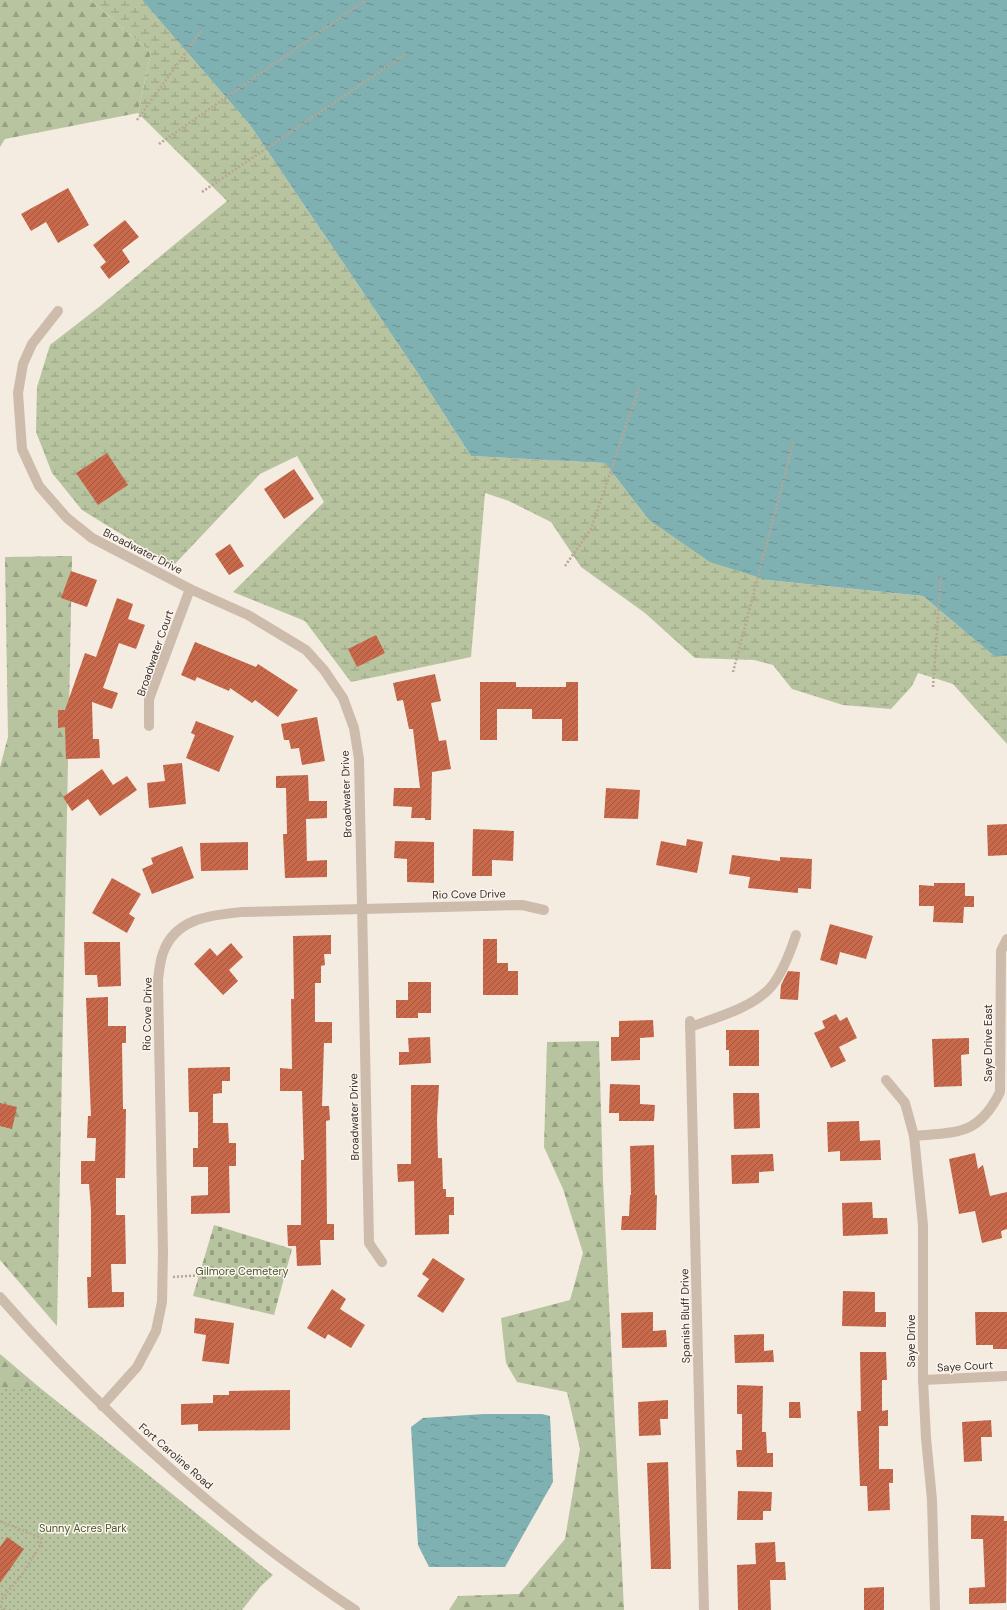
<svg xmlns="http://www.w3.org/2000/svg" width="1007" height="1610" font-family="'DM Sans',sans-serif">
	<defs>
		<pattern id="forest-firs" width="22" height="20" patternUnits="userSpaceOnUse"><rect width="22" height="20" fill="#b8c4a0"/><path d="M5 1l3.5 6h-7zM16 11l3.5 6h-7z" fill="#97a083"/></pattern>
		<pattern id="wetland-marsh" width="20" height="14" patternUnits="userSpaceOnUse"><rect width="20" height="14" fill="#b8c4a0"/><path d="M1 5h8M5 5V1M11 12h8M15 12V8" fill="none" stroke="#97a083"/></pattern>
		<pattern id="cemetery-stones" width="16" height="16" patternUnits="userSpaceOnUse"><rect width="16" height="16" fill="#b8c4a0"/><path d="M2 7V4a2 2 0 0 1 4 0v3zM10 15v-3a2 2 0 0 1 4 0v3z" fill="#97a083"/></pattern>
		<pattern id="park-dots" width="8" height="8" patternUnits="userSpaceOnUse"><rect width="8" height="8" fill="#b8c4a0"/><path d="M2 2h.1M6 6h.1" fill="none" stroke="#97a083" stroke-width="1.8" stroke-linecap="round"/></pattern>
		<pattern id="water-ripples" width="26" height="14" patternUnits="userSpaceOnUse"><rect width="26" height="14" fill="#7fb0b2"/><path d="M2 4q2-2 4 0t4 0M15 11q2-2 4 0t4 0" fill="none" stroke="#699091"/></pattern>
		<pattern id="building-hatch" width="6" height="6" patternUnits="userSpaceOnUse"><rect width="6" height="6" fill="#c8694b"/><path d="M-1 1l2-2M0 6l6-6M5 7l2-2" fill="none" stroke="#a4573f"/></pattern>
	</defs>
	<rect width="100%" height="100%" fill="#f4ebe1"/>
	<!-- forest -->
	<g fill="url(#forest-firs)">
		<polygon points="0,0 90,0 151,52 138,113 5,139 0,147"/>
		<polygon points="72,556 57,1326 0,1260 0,767 8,737 5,557"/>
		<polygon points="599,1041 603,1180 624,1610 449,1610 458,1596 519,1594 565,1539 580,1449 567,1392 517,1382 506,1363 501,1318 570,1300 583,1253 563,1189 544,1147 547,1042"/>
		<polygon points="0,1354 39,1387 0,1387"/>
	</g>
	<!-- wetland -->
	<polygon fill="url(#wetland-marsh)" points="90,0 142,0 250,125 415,369 471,456 605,463 649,520 767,580 923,596 994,656 1007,656 1007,744 953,684 918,673 912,686 891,709 843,705 792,689 773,665 754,660 695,658 645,613 581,567 551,522 509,501 485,493 471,657 351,682 305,621 233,592 324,502 297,456 260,474 173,566 82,510 52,473 36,432 37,387 50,345 99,307 227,201 138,113 151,52"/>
	<!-- cemetery -->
	<polygon fill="url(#cemetery-stones)" points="214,1225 292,1249 274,1315 193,1296"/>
	<!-- park -->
	<polygon fill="url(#park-dots)" points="0,1387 39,1387 273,1575 261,1586 242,1610 0,1610"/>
	<!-- water -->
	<g fill="url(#water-ripples)">
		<polygon points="142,0 1007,0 1007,656 994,656 923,596 767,580 710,562 649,520 605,463 471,456 415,369 250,125"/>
		<polygon points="484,1414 542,1414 550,1416 553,1482 505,1567 429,1567 418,1545 411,1427 423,1418"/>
	</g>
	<!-- building -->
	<g fill="url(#building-hatch)">
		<polygon points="68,188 89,225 58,243 46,222 31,231 21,214"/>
		<polygon points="125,220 139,237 122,250 130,262 109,279 100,267 106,262 93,245"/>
		<polygon points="107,453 128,485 98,505 76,473"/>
		<polygon points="294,469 314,499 284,519 264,489"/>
		<polygon points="230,544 244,566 229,575 215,554"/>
		<polygon points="71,571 97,580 87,607 61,598"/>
		<polygon points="117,598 133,604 128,619 145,625 136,649 119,643 103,688 118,693 112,709 92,702 93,739 99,739 100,758 66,759 65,727 58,728 58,710 65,710 85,653 96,657"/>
		<polygon points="376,635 385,653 357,667 348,649"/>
		<polygon points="195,642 256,667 258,664 298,690 278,717 255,700 252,703 230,688 229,691 197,677 195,681 181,675"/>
		<polygon points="435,674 441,701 431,703 439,741 446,740 451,769 432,772 431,820 425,820 425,818 411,818 412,807 393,806 394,788 420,788 413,729 409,729 403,700 397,701 393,683"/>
		<polygon points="480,682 516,682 516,687 566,687 566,682 578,682 578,741 562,741 562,719 532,719 532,709 497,709 497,740 480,740"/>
		<polygon points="317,717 325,761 302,765 299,748 291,749 289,740 284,740 281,724"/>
		<polygon points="196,721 234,736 219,772 186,758 195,735 191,733"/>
		<polygon points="182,763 186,804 149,808 147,783 165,781 163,765"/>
		<polygon points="102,769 113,785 127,776 137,790 100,816 88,799 72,811 63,797"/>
		<polygon points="308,775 309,801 327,801 327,818 306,819 307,861 327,860 327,877 285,878 283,834 287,834 286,788 276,788 276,776"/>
		<polygon points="606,788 640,790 638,819 604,818"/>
		<polygon points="1007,824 1007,855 988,856 987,825"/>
		<polygon points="473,829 514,831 513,861 492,860 492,876 472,876"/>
		<polygon points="687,839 703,842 697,873 656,865 661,841 686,846"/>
		<polygon points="395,841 434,842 434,883 407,882 407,859 394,858"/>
		<polygon points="248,842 248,870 201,871 200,843"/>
		<polygon points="182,846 194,878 152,894 142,869 153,864 151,858"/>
		<polygon points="732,855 780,861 780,857 812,859 811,889 798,888 798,893 748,888 750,877 729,874"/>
		<polygon points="112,878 141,894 129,914 135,918 127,933 92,913"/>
		<polygon points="934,883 965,883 965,896 974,896 974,907 964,907 963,923 933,922 934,906 919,906 919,885 934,886"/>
		<polygon points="830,924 873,936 866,959 840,952 837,965 820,960"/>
		<polygon points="331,935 331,954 324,954 325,965 321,966 321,983 315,983 315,1022 332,1022 332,1043 324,1043 322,1106 329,1106 330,1120 326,1121 327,1224 334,1224 334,1240 320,1240 321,1265 297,1266 296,1246 288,1246 287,1225 301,1225 301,1160 304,1160 302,1091 280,1091 280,1068 292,1069 291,999 294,999 293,936"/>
		<polygon points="483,939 497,939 497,963 508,963 508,971 518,971 518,995 483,995"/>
		<polygon points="84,942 120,942 121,986 98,987 97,975 85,975"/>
		<polygon points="231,943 243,957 229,970 238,981 223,995 194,964 210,948 217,956"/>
		<polygon points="788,971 800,972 798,1000 780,999 781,985"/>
		<polygon points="408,982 431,982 431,1013 418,1013 418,1018 396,1018 396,1000 408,1000"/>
		<polygon points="108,997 108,1026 126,1026 126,1043 122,1043 123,1109 126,1109 125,1178 116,1178 116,1215 125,1215 126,1264 111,1264 112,1292 124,1292 124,1307 88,1308 87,1277 91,1277 91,1210 89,1184 81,1184 81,1161 95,1161 96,1138 87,1138 88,1116 91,1116 86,998"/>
		<polygon points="836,1014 840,1021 847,1017 857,1038 839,1047 846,1061 831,1068 814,1033 825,1028 822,1021"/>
		<polygon points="653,1020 654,1037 640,1038 640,1060 611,1061 611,1037 619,1037 619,1021"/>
		<polygon points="726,1030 759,1030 759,1066 729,1066 729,1050 726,1050"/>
		<polygon points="430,1037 431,1063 399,1065 399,1052 409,1052 408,1038"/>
		<polygon points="969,1038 969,1054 961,1055 962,1086 934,1087 932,1039"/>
		<polygon points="230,1067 230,1081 222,1081 222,1093 213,1094 213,1123 228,1123 229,1143 236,1143 236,1166 229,1166 230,1213 191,1214 191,1196 208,1195 208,1167 193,1167 193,1148 198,1148 198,1112 189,1112 188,1068"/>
		<polygon points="610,1084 640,1085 640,1104 655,1105 654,1121 619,1121 619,1113 609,1113"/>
		<polygon points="411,1085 439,1085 437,1119 438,1158 442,1158 443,1189 446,1189 446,1197 454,1197 454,1215 449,1215 449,1234 415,1235 414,1181 398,1182 397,1164 411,1164"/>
		<polygon points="733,1093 759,1093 760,1128 734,1129"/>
		<polygon points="0,1103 17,1107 12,1129 0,1126"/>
		<polygon points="859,1121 860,1141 880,1140 881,1160 840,1161 840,1151 828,1152 827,1122"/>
		<polygon points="654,1145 655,1195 657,1195 656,1230 621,1230 622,1216 629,1216 630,1195 631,1195 630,1146"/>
		<polygon points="975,1153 978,1169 983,1165 990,1196 1007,1192 1007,1229 1001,1231 1002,1238 982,1243 975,1211 959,1214 949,1159"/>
		<polygon points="773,1154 774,1171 759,1172 759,1183 732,1184 731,1155"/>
		<polygon points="872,1202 873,1218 887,1218 888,1234 843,1236 842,1203"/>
		<polygon points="433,1258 465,1279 443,1313 417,1296 429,1279 422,1274"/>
		<polygon points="332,1289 346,1299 340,1309 365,1325 351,1348 328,1334 325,1339 307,1328"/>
		<polygon points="843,1291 875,1292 875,1312 886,1312 886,1327 842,1326"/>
		<polygon points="653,1312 653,1331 666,1330 667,1347 622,1348 621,1313"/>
		<polygon points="975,1312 1007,1312 1007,1349 993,1349 993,1345 976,1345"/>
		<polygon points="195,1318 234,1323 229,1364 202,1361 206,1335 194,1333"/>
		<polygon points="764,1334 764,1351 773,1350 774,1362 735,1363 734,1335"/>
		<polygon points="860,1352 886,1352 887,1380 882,1380 882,1411 888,1410 888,1426 879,1426 879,1469 893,1469 893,1483 889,1483 890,1510 868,1511 867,1486 860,1486 857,1411 861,1411"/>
		<polygon points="737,1385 763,1386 762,1432 766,1432 767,1453 773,1453 773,1467 737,1467 736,1450 742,1450 742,1414 737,1414"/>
		<polygon points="290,1390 290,1430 198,1431 198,1424 181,1425 181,1404 213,1403 213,1395 229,1395 229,1391"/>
		<polygon points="668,1400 668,1419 660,1419 661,1435 639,1436 638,1402"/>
		<polygon points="789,1402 800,1402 801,1418 789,1418"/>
		<polygon points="991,1420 992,1437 981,1437 982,1461 964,1462 962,1422"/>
		<polygon points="668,1462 671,1569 651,1569 647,1463"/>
		<polygon points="738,1491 772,1492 771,1511 763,1511 763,1520 737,1520"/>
		<polygon points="971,1515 1004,1516 1004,1521 1007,1521 1006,1603 969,1604 969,1588 985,1587 983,1539 971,1539"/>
		<polygon points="7,1537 24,1549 0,1583 0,1547"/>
		<polygon points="775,1542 776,1562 785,1562 786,1580 770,1580 771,1610 738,1610 737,1565 756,1564 755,1543"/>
		<polygon points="884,1587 884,1610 864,1610 864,1588"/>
	</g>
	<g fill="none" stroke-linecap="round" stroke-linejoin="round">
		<!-- path -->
		<g stroke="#b9a596" stroke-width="2.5" stroke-dasharray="2 2" stroke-linecap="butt">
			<polyline points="137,120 202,30"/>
			<polyline points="159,144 366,0"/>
			<polyline points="202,192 406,54"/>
			<polyline points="565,566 591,529 639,388"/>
			<polyline points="733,672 794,440"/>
			<polyline points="933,687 941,574"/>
			<polyline points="173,1277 203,1275"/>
			<polyline points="0,1521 41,1538 41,1544 22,1575 0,1601"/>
			<polyline points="0,1606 6,1610"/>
		</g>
		<!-- minor -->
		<g stroke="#cdbbac" stroke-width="10">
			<polyline points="58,311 32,344 23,364 18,393 22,449 39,486 67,518 92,538 190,589 248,615 306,650 324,670 343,698 354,728 359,759 369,1243 382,1262"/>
			<polyline points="149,726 149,699 190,589"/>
			<polyline points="690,1021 704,1610"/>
			<path d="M690,1027C715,1018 752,1008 770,988C781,976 791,950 796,935"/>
			<polyline points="886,1080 905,1103 914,1136 923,1225 923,1380 926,1438 932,1500 935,1610"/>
			<path d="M914,1136C958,1132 979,1135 1000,1092L1001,951L1007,939"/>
			<path d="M0,1297C104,1416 223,1523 355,1610"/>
			<polyline points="923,1380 1007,1376"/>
			<path d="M102,1406L137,1367L156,1331L162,1302L163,1253L158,980C159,972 160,961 163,953C175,918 211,915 242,912L522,905L544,910"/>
		</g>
	</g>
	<g text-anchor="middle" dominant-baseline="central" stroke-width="3" stroke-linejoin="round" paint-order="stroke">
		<!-- street labels -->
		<g font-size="11" fill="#3b302b" stroke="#fbf5ee">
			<text transform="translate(143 551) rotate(27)">Broadwater Drive</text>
			<text transform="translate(155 653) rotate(-71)">Broadwater Court</text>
			<text transform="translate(346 794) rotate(-92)">Broadwater Drive</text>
			<text transform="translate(469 894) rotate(-1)">Rio Cove Drive</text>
			<text transform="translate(147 1014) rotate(-89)">Rio Cove Drive</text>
			<text transform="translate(988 1043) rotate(-90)">Saye Drive East</text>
			<text transform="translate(354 1117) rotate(-91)">Broadwater Drive</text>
			<text transform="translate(685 1316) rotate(-91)">Spanish Bluff Drive</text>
			<text transform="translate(911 1341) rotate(-90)">Saye Drive</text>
			<text transform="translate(965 1366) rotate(-3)">Saye Court</text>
			<text transform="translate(176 1456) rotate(41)">Fort Caroline Road</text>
		</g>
		<!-- park labels -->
		<g font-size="11" fill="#4a5a2e" stroke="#fbf5ee">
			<text x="242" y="1271">Gilmore Cemetery</text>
			<text x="83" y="1528">Sunny Acres Park</text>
		</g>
	</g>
</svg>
